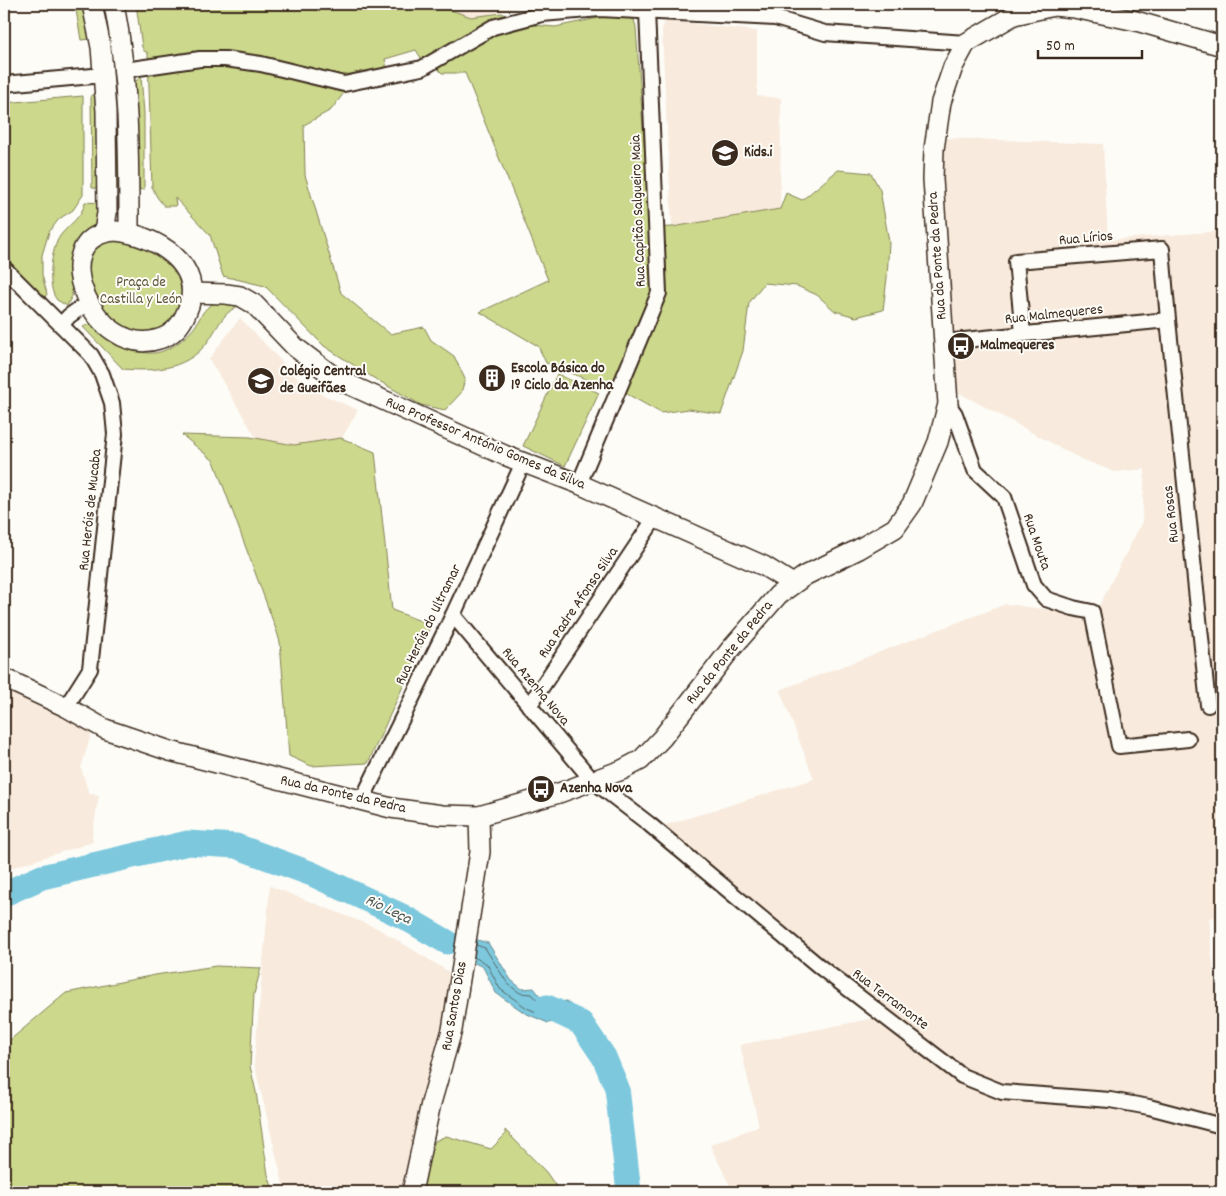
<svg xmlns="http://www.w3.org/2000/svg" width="1226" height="1196" font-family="Dekko,sans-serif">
	<rect width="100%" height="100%" fill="#fdfcf7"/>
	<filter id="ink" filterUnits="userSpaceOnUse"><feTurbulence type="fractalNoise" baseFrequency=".02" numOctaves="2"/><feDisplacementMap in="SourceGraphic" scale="10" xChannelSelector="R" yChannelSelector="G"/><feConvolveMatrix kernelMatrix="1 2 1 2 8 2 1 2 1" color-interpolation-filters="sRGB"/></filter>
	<g filter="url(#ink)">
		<!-- built -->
		<g fill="#f8eadc">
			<polygon points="424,4 520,4 519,8 489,14 483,21"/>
			<polygon points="668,21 757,31 757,96 781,98 780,209 672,227 662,32 663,24"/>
			<polygon points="944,138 1103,144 1108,240 1222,231 1222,916 1209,918 1222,1070 1222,1192 733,1192 710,1145 759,1126 740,1045 880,1017 650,830 814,779 780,690 1006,604 1094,616 1142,522 1145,469 1115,472 1079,458 954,390 944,224"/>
			<polygon points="240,318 307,388 358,410 342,438 266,454 209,359"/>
			<polygon points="4,690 92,731 81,768 89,794 99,795 92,836 93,842 4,870"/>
			<polygon points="270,886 377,928 464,981 401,1192 285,1192 254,1063"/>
		</g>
		<!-- green -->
		<g fill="#ccd88c" stroke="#848155">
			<polygon points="75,4 84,4 91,39 81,40"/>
			<polygon points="136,4 433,4 471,17 502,13 523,24 555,27 608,16 627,16 634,20 636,27 650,228 672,227 780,209 786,193 802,200 838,170 871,173 880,190 889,242 887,278 883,310 856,317 835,311 817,295 797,286 764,283 749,303 743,351 721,414 689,409 661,413 627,394 606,386 605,387 546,363 538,346 480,312 548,280 465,73 442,73 426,56 421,58 416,50 385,59 387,69 359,73 331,110 304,125 305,175 341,293 390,334 424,327 431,340 454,356 465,379 461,393 445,410 421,405 372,377 324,346 265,286 223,276 210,235 175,198 176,206 164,206 157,197 152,187 148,53 144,51 142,47"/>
			<polygon points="116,49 121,190 115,189 108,50"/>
			<polygon points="141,76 144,113 144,190 137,189 135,86 136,81"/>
			<polygon points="91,95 97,95 100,188 92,188"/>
			<polygon points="83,96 83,195 73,210 59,219 49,232 42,255 42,275 47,294 45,297 4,256 4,103"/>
			<path d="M85,202L101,203L96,228L72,265V296L67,306C64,304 60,302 57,300C46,287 51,249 60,236C69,224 82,218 85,202Z"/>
			<path d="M114,240C127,242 149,249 161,256C187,271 189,308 164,325C145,339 120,330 107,312C103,307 101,301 97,296C91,286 83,271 88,260C93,248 102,244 114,240Z"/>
			<path d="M223,301L242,305C226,309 219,324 211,337C191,369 157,372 123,369L83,327C87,325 90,323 94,325C99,328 103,335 108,338C120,348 139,354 155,353C170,351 187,338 196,325C200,318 202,312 209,306C213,303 218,303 223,301Z"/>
			<polygon points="557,374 599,393 565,466 523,446"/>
			<polygon points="182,435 250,437 294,445 341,438 375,452 392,610 431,625 368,763 311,766 289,756 280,642 277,632 214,461"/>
			<polygon points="216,966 261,968 254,994 250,1066 256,1092 268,1175 274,1192 4,1192 4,1045 66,993 155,975"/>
			<polygon points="505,1130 546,1172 560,1192 418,1192 419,1183 435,1141 446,1136 491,1149 505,1135"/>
		</g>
		<!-- water -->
		<polygon fill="#7dc8dd" stroke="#638991" points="420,920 446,931 488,943 511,980 522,989 534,988 547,1005 566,1001 581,1014 577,1024 561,1017 559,1021 548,1023 525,1013 496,993 483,967 416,935"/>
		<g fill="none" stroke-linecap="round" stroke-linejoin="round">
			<!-- shore -->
			<g stroke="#55696a" stroke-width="1">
				<polyline points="454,948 424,933 423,930 426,928 456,939"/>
				<polyline points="474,957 487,964 500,989 527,1008 548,1017 555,1016 560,1013 568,1015 570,1013 570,1011 564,1006 545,1009 532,994 520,993 508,984 485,948 476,945"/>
			</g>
			<!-- river -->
			<g stroke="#7dc8dd" stroke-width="25">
				<polyline points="4,894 42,877 188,843 236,846 312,874 402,916 447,942"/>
				<polyline points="547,1007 581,1023 604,1057 617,1088 629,1192"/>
			</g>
			<!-- street casing -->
			<g stroke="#3b2a1e" stroke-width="18">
				<g id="street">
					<polyline points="125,70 200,59 225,59 261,64 344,84 422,68 493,27 542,14 600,9 775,18 825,33 966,43"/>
					<polyline points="4,84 104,75"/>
					<polyline points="4,268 91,355 102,374 112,403 115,434 90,669 66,707"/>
					<polyline points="61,325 69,316 89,302"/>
					<polyline points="1023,334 1016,261 1162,249 1168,320 1208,705"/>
					<polyline points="944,342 1168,320"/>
					<polyline points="948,404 955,414 975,470 1004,497 1034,585 1046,599 1073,608 1092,612 1119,746 1188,739"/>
					<polyline points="579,484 659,293 647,11"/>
					<polyline points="453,615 592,780 649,824 820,967 962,1076 1002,1092 1110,1100 1149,1107 1222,1126"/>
					<polyline points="529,706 655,518"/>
					<polyline points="362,800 453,615 523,463"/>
				</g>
			</g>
			<!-- secondary casing -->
			<g stroke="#3b2a1e" stroke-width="22">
				<g id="secondary">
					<polyline points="92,4 101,47 106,111 107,213 104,232"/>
					<path d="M114,4C129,81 129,154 129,232"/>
					<path d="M116,231C155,235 207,265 187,311C182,324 173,335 159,339C95,361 40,235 116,231Z"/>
					<polyline points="192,293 226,294 240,296 254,304 295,347 337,379 504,455 579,484 764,566 793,584"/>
					<polyline points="4,678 66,707 105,729 170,751 391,808 442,815 479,816 559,793 622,770 641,760 662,738 730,650 778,595 806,575 859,549 895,528 912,504 938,442 948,404 933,179 934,149 941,102 953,67 966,43 1014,15 1054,6 1074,8 1136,21 1222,46"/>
					<polyline points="412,1192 431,1103 452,1030 480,852 479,816"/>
				</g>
			</g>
			<!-- street -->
			<use href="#street" stroke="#fdfcf7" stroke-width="14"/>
			<!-- secondary -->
			<use href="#secondary" stroke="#fdfcf7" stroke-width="19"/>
		</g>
	</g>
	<!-- icons -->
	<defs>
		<g id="school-disc" transform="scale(1.4375)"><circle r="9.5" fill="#3b2a1e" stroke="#fdfcf7"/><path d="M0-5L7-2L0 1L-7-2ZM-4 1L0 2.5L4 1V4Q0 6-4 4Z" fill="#fff"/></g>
		<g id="bus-disc" transform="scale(1.4375)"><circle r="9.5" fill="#3b2a1e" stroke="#fdfcf7"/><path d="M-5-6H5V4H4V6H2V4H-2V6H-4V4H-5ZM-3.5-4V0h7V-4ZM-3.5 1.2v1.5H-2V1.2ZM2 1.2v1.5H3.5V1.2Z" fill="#fff"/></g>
		<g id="building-disc" transform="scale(1.4375)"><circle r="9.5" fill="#3b2a1e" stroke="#fdfcf7"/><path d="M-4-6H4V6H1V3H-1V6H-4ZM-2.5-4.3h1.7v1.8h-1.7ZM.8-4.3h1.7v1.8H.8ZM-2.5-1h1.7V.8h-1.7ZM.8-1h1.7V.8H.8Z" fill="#fff"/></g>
	</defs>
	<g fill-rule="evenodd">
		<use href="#school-disc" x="725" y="153"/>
		<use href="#bus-disc" x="961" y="346"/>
		<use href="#building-disc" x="492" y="378"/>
		<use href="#school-disc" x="261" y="381"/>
		<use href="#bus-disc" x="541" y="789"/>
	</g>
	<g text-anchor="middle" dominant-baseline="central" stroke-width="4" stroke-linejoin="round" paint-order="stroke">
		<!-- poi labels -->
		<g font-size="15" font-weight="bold" fill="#3b2a1e" stroke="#fdfcf7" text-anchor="start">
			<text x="744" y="153">Kids.i</text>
			<text x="980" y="346">Malmequeres</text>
			<text x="511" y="369">Escola Básica do<tspan x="511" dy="17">1º Ciclo da Azenha</tspan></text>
			<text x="280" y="372">Colégio Central<tspan x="280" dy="17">de Gueifães</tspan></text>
			<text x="560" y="789">Azenha Nova</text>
		</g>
		<!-- street labels -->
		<g font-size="15" fill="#3b2a1e" stroke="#fdfcf7">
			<text transform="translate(639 211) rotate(-92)">Rua Capitão Salgueiro Maia</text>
			<text transform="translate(1086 239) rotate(-5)">Rua Lírios</text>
			<text transform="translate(938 256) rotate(-94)">Rua da Ponte da Pedra</text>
			<text transform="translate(1054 315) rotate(-6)">Rua Malmequeres</text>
			<text transform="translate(485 444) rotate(23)">Rua Professor António Gomes da Silva</text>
			<text transform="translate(91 510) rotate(-84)">Rua Heróis de Mucaba</text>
			<text transform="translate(1172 514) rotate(-96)">Rua Rosas</text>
			<text transform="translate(1036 542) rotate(71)">Rua Mouta</text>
			<text transform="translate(579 603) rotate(-56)">Rua Padre Afonso Silva</text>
			<text transform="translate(429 625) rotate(-64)">Rua Heróis do Ultramar</text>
			<text transform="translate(730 653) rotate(-51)">Rua da Ponte da Pedra</text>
			<text transform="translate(535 687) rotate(50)">Rua Azenha Nova</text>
			<text transform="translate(343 795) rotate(13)">Rua da Ponte da Pedra</text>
			<text transform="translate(890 1000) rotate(37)">Rua Terramonte</text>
			<text transform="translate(455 1006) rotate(-80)">Rua Santos Dias</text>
		</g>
		<!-- park labels -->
		<g font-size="15" fill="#5f563a" stroke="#fdfcf7">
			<text x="141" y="283">Praça de<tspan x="141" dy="17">Castilla y León</tspan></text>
		</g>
		<!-- water labels -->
		<g font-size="16" font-style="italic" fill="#4f5957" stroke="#fdfcf7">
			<text transform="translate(388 910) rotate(26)">Rio Leça</text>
		</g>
	</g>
	<!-- margin -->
	<rect width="1226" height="1196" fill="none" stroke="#fdfcf7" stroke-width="20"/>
	<rect x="10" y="10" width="1206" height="1176" fill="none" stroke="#3b2a1e" stroke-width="2" filter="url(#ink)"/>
	<!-- scale -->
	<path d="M1038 50v8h104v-8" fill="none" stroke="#3b2a1e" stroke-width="2.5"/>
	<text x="1046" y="50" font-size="15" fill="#3b2a1e" stroke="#fdfcf7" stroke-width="4" paint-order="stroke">50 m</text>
</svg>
